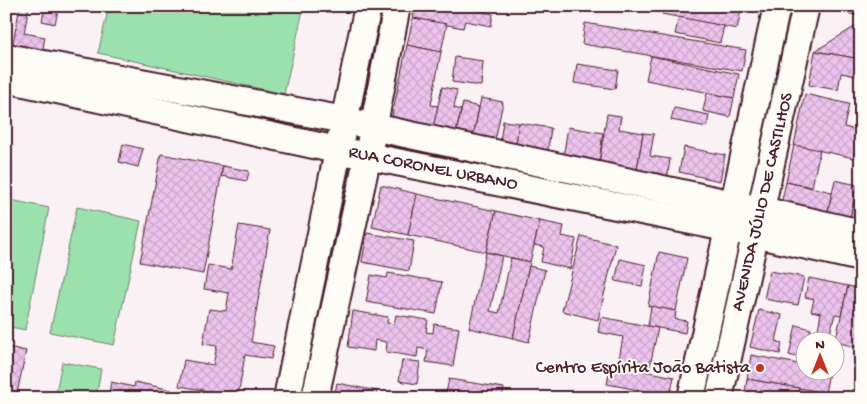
<svg xmlns="http://www.w3.org/2000/svg" width="867" height="404" font-family="'Gochi Hand',sans-serif">
	<defs>
		<pattern id="building-cross-hatch" width="8" height="8" patternUnits="userSpaceOnUse" patternTransform="scale(1.25)"><rect width="8" height="8" fill="#ecc3ec"/><path d="M0 0l8 8M0 8l8-8" fill="none" stroke="#cca7cb"/></pattern>
	</defs>
	<rect width="100%" height="100%" fill="#faf1f5"/>
	<filter id="ink" filterUnits="userSpaceOnUse"><feTurbulence type="fractalNoise" baseFrequency=".02" numOctaves="2"/><feDisplacementMap in="SourceGraphic" scale="10" xChannelSelector="R" yChannelSelector="G"/><feConvolveMatrix kernelMatrix="1 2 1 2 8 2 1 2 1" color-interpolation-filters="sRGB"/></filter>
	<g filter="url(#ink)">
		<!-- park -->
		<g fill="#9ae1ae" stroke="#72806c">
			<polygon points="109,6 304,6 284,94 98,53"/>
			<polygon points="6,199 49,208 25,330 6,326"/>
			<polygon points="77,207 141,221 114,345 50,332"/>
			<polygon points="62,362 101,369 96,398 55,398"/>
		</g>
		<!-- building -->
		<g fill="url(#building-cross-hatch)" stroke="#4a1f2b">
			<polygon points="20,6 29,6 24,33 45,37 42,54 12,48"/>
			<polygon points="45,6 59,6 55,24 42,21"/>
			<polygon points="63,6 84,6 83,11"/>
			<polygon points="415,6 455,6 493,14 491,26 465,21 463,28 413,18"/>
			<polygon points="455,6 474,6 473,10"/>
			<polygon points="611,6 637,6 636,10"/>
			<polygon points="664,6 742,6 737,29 662,14"/>
			<polygon points="825,6 861,6 861,16 825,9"/>
			<polygon points="679,17 724,26 720,43 675,34"/>
			<polygon points="413,18 447,24 441,52 407,45"/>
			<polygon points="585,23 746,50 742,71 582,44"/>
			<polygon points="861,23 861,59 815,51"/>
			<polygon points="407,45 441,52 431,105 438,106 432,133 390,125"/>
			<polygon points="815,51 861,59 861,77 841,73 838,90 809,85"/>
			<polygon points="651,56 739,74 734,98 646,80"/>
			<polygon points="455,57 483,61 481,86 452,82"/>
			<polygon points="577,64 618,70 615,89 574,83"/>
			<polygon points="442,87 457,90 454,108 461,110 455,138 432,133"/>
			<polygon points="707,93 734,98 730,117 703,111"/>
			<polygon points="805,94 849,104 844,127 861,131 861,149 856,148 854,158 794,145"/>
			<polygon points="481,98 503,102 494,146 472,142"/>
			<polygon points="463,103 479,107 472,142 455,138"/>
			<polygon points="674,108 709,115 707,127 671,120"/>
			<polygon points="607,114 621,116 619,129 643,133 636,176 598,170"/>
			<polygon points="503,121 519,123 515,151 499,149"/>
			<polygon points="519,123 551,128 547,156 515,151"/>
			<polygon points="568,127 603,133 598,170 562,164"/>
			<polygon points="643,133 654,134 650,156 670,159 667,181 636,176"/>
			<polygon points="123,144 143,149 138,167 119,162"/>
			<polygon points="794,145 820,150 812,187 786,182"/>
			<polygon points="684,147 725,155 720,181 679,172"/>
			<polygon points="161,154 223,166 203,274 140,262"/>
			<polygon points="223,166 249,171 247,181 221,176"/>
			<polygon points="835,180 857,185 849,224 826,219"/>
			<polygon points="786,182 832,192 826,219 780,209"/>
			<polygon points="381,185 417,194 408,235 372,227"/>
			<polygon points="857,185 861,185 861,227 849,224"/>
			<polygon points="417,194 496,211 486,252 408,235"/>
			<polygon points="496,211 540,221 530,262 486,252"/>
			<polygon points="540,221 564,226 562,236 576,239 570,269 541,262 544,247 534,245"/>
			<polygon points="239,225 270,230 251,342 274,346 271,359 245,355 238,396 179,386 184,360 213,365 217,346 203,344 209,309 226,311 229,293 204,289 208,265 231,269"/>
			<polygon points="367,233 414,241 409,271 362,262"/>
			<polygon points="581,236 616,245 598,320 562,311"/>
			<polygon points="486,252 502,256 490,311 499,313 511,258 530,262 513,338 469,328"/>
			<polygon points="659,252 687,258 676,311 648,306"/>
			<polygon points="620,259 646,265 642,286 615,281"/>
			<polygon points="529,266 545,270 529,342 513,338"/>
			<polygon points="770,271 804,277 798,305 764,299"/>
			<polygon points="388,273 442,282 436,314 366,302 371,275 387,278"/>
			<polygon points="809,278 848,286 841,315 835,314 829,337 817,335 821,313 811,311 814,299 805,297"/>
			<polygon points="848,286 861,289 861,348 835,342"/>
			<polygon points="651,306 676,311 675,319 687,321 685,333 648,326"/>
			<polygon points="759,310 782,315 776,341 782,343 780,354 750,347"/>
			<polygon points="353,311 388,317 387,323 394,324 396,315 428,320 426,332 433,333 434,324 459,328 453,366 426,362 428,350 418,348 417,357 386,352 387,342 375,340 374,351 348,347"/>
			<polygon points="601,317 658,328 650,366 619,359 623,337 598,332"/>
			<polygon points="796,325 811,329 808,342 804,342 803,359 789,355"/>
			<polygon points="8,347 26,351 16,398 6,398 6,356"/>
			<polygon points="751,355 804,365 804,372 829,372 825,393 747,379"/>
			<polygon points="861,356 861,378 857,377"/>
			<polygon points="402,360 420,362 417,384 399,381"/>
			<polygon points="611,364 674,377 670,396 607,384"/>
			<polygon points="449,379 504,388 502,398 445,398"/>
			<polygon points="747,379 799,388 797,398 744,398"/>
			<polygon points="111,382 134,387 135,382 172,390 170,398 108,398"/>
			<polygon points="337,383 377,391 376,398 334,398"/>
			<polygon points="799,388 825,393 850,398 797,398"/>
			<polygon points="638,390 670,396 670,398 637,398"/>
		</g>
		<g fill="none" stroke-linecap="round" stroke-linejoin="round">
			<!-- minor casing -->
			<g stroke="#4a1f2b" stroke-width="30">
				<g id="minor">
					<polyline points="6,57 345,120 373,127 761,210 861,233"/>
					<polyline points="6,79 337,150 741,231 861,258"/>
					<polyline points="287,398 368,6"/>
					<polyline points="315,398 368,155 397,6"/>
					<polyline points="691,398 777,6"/>
					<polyline points="719,398 806,6"/>
				</g>
			</g>
			<!-- minor -->
			<use href="#minor" stroke="#fdfcf7" stroke-width="26"/>
		</g>
	</g>
	<!-- markers -->
	<circle fill="#c8321e" stroke="#fdfcf7" stroke-width="2" cx="760" cy="368" r="5"/>
	<g text-anchor="middle" dominant-baseline="central" stroke-width="4" stroke-linejoin="round" paint-order="stroke">
		<!-- street labels -->
		<g font-size="18" fill="#4a1f2b" stroke="#fdfcf7">
			<text transform="translate(433 169) rotate(11)">RUA CORONEL URBANO</text>
			<text transform="translate(763 202) rotate(-77)">AVENIDA JÚLIO DE CASTILHOS</text>
		</g>
		<!-- poi labels -->
		<g font-size="18" fill="#4a1f2b" stroke="#fdfcf7" text-anchor="end">
			<text x="750" y="368">Centro Espírita João Batista</text>
		</g>
	</g>
	<!-- margin -->
	<rect width="867" height="404" fill="none" stroke="#fdfcf7" stroke-width="25"/>
	<rect x="12" y="12" width="842" height="379" fill="none" stroke="#4a1f2b" stroke-width="2" filter="url(#ink)"/>
	<!-- north arrow -->
	<g transform="translate(820 356)"><circle r="24" fill="#fdfcf7" stroke="#b5a4a5"/>
	<path d="M0-4L9 19L0 12L-9 19Z" fill="#c8321e"/>
	<text y="-8" font-size="14" font-weight="bold" text-anchor="middle" fill="#4a1f2b">N</text>
	</g>
</svg>
